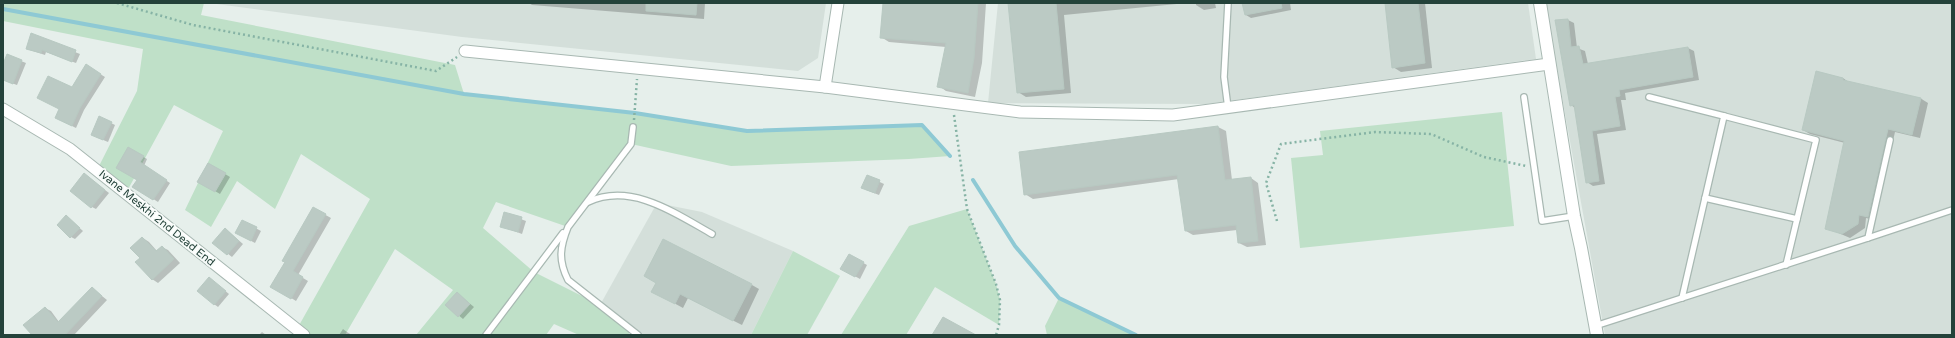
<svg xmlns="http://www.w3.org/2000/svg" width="1955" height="338" font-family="'Varela Round',sans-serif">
	<rect width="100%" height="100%" fill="#e6efeb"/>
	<!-- built -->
	<g fill="#d4dfda">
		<polygon points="209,3 826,3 818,58 798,71 462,37"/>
		<polygon points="998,3 1528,3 1536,59 1206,104 988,103"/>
		<polygon points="1545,3 1952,3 1952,335 1605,335"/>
		<polygon points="657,203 702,212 793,251 751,335 638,335 600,305"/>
	</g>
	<!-- green -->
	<g fill="#bfe0c8">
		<polygon points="3,3 204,3 201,15 455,65 464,94 635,113 747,131 922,125 950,156 909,159 731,166 631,144 568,227 496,202 483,228 534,272 600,305 631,330 628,335 579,335 554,324 546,335 416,335 453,290 395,249 345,335 304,335 297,329 370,199 301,154 275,209 237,181 211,227 185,210 223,131 174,105 126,193 97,170 137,91 143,49 3,21"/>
		<polygon points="1502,112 1514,226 1300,248 1291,158 1323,155 1320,131"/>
		<polygon points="967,209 996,284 1000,300 999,325 935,287 906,335 841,335 909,226"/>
		<polygon points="793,251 840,276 807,335 751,335"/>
		<polygon points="1059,298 1136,335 1047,335 1045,326"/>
	</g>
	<!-- shadow -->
	<g fill="#0003">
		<polygon points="529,3 705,3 704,19 532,5"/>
		<polygon points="884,3 986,3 982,63 975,97 946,91 939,86 946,47 889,42 881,37"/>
		<polygon points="1009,3 1187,3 1064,15 1071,93 1026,97 1018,92"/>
		<polygon points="1196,3 1215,3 1216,8 1204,10 1196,5"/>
		<polygon points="1243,3 1290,3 1291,10 1251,18 1246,15"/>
		<polygon points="1386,3 1425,3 1432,68 1401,72 1393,67"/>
		<polygon points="1568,20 1574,23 1577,48 1585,51 1588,64 1688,48 1694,51 1699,80 1625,93 1626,100 1621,100 1626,130 1597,134 1605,184 1593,186 1587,182 1575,108 1571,105"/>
		<polygon points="31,35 80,54 76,63 46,52 45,55 27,49"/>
		<polygon points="21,61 26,63 17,85 3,80 3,67"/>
		<polygon points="87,66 105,77 84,110 76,128 60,120 72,89"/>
		<polygon points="1817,72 1843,78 1850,83 1920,98 1928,103 1920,138 1895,132 1875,220 1866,218 1865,228 1850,238 1827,228 1845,143 1810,134 1803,130"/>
		<polygon points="111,123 115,125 108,142 96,137"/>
		<polygon points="1218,127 1226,131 1232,180 1251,178 1258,183 1266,245 1247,247 1239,243 1237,230 1193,235 1186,231 1179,179 1033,199 1025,194"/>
		<polygon points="128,148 147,159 144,166 170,183 158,202 133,186 138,180"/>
		<polygon points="209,164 230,177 220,194 198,181"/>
		<polygon points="84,174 109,193 96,209 92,207"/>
		<polygon points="867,176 884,184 879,195 866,190"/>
		<polygon points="313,208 331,218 298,275 308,281 296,301 272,286 286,262"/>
		<polygon points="505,213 526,221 522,234 501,226"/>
		<polygon points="66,216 83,231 75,239 71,237"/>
		<polygon points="242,221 261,231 255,243 240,235"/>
		<polygon points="229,232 243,244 232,257 214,243"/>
		<polygon points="143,238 149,242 157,251 162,247 168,250 180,263 158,283 152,279"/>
		<polygon points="849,255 867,265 860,279 842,269"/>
		<polygon points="209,278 229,294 218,307 214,304"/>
		<polygon points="657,283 752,285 759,289 742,325 688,298 683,308 661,296"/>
		<polygon points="92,288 107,300 74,335 33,335 45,308 51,311 59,322"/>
		<polygon points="457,293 474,307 463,319 446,305"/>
		<polygon points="343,329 347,332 352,335 339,335"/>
		<polygon points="262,332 266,335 259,335"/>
	</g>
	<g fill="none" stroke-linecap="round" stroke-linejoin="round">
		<!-- stream -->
		<g stroke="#8ec9d4" stroke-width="4">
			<polyline points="3,9 464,94 635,113 747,131 922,125 950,156"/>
			<polyline points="973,180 1015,246 1059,298 1136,335"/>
		</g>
	</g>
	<!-- building -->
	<g fill="#bbcac4" stroke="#b8c9c2">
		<polygon points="646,3 697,3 696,15 646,11"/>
		<polygon points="883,3 978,3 974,58 968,93 937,87 946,43 880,38"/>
		<polygon points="1008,3 1056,3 1064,89 1017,93"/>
		<polygon points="1242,3 1281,3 1282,8 1245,15"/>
		<polygon points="1385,3 1418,3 1425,63 1392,68"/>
		<polygon points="1568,19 1571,47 1579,46 1583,64 1688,47 1693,77 1619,90 1620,96 1615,97 1620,126 1592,131 1599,181 1586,183 1574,105 1570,106 1555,20"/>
		<polygon points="31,33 76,50 72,62 42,50 41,53 26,49"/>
		<polygon points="7,54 22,60 13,84 3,80 3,64"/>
		<polygon points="86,64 101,74 80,108 72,126 55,118 59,109 37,98 48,76 72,87"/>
		<polygon points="1816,71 1843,78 1843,80 1921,98 1912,135 1888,129 1868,217 1859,215 1858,224 1842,234 1825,229 1844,141 1802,130"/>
		<polygon points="99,116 112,122 103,140 91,135"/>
		<polygon points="1218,126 1225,180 1251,177 1258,241 1238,243 1236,225 1185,231 1177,175 1024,195 1019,152"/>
		<polygon points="128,147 144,156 140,162 167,180 153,200 132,187 137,180 116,168"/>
		<polygon points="208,163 226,173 215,192 197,182"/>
		<polygon points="84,173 105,190 91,208 70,191"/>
		<polygon points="867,175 880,180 875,193 861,188"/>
		<polygon points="313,207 326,214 293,271 303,277 291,299 270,287 285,262 282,261"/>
		<polygon points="504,212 522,217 518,232 500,227"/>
		<polygon points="66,215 80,228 70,238 57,225"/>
		<polygon points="242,220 257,227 251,241 235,233"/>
		<polygon points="225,228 239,241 227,255 212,243"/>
		<polygon points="142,237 156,251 162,246 174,259 152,280 135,262 140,258 130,248"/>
		<polygon points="663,239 752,284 733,321 680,294 675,304 651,292 656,283 644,276"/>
		<polygon points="849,254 864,262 855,277 840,269"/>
		<polygon points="209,277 226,291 214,305 197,291"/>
		<polygon points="92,287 102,296 65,335 32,335 23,325 45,307 58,322"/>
		<polygon points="457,292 470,304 458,317 445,305"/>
		<polygon points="943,317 976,335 932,335"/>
	</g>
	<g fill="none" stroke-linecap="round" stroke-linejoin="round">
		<!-- service casing -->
		<g stroke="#a8b8b2" stroke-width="8">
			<g id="service">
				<polyline points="1228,3 1224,77 1228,108"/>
				<polyline points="1524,97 1542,221 1574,216"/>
				<polyline points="1649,97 1724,116 1682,298"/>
				<polyline points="1724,116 1816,140 1786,265"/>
				<path d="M633,127L631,144L568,227C560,247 558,260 568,280L638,335"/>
				<polyline points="1705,198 1797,219"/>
				<path d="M588,202C631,182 675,213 712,234"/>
				<polyline points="1868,238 1952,210"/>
				<polyline points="1595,326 1868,238 1890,140"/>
				<polyline points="486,335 563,233"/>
			</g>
		</g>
		<!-- minor casing -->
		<g stroke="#a8b8b2" stroke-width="13">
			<g id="minor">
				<polyline points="465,51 825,87 1020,112 1173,115 1549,64"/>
				<polyline points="825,87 838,3"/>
				<polyline points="3,109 70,149 304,335"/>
			</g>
		</g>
		<!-- tertiary casing -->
		<g stroke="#a8b8b2" stroke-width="14">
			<polyline id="tertiary" points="1540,3 1574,216 1581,248 1597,335"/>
		</g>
		<!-- path -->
		<g stroke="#86b3a5" stroke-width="2.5" stroke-dasharray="2 3" stroke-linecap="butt">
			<polyline points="117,3 193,25 436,71 457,57"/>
			<polyline points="954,115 967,209 996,284 1000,300 999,325 996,335"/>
			<polyline points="634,120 637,79"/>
			<polyline points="1277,221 1266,183 1281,144 1375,132 1431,134 1484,157 1526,166"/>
		</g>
		<!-- service -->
		<use href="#service" stroke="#fff" stroke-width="5.5"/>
		<!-- minor -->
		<use href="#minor" stroke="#fff" stroke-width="11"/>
		<!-- tertiary -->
		<use href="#tertiary" stroke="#fff" stroke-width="12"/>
	</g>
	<g text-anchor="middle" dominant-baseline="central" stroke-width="3.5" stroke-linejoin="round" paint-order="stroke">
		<!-- street labels -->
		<g font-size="11" fill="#24423a" stroke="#f7fbf9">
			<text transform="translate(157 218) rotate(39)">Ivane Meskhi 2nd Dead End</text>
		</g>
	</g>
	<!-- border -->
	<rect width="1955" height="338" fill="none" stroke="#24423a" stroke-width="8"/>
</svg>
